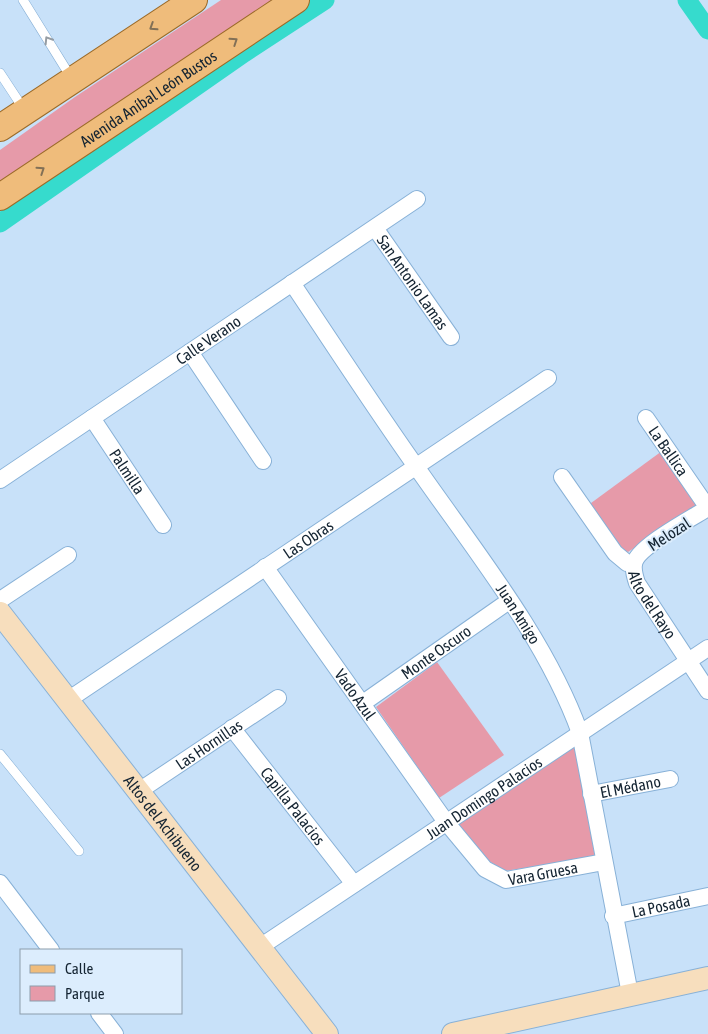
<svg xmlns="http://www.w3.org/2000/svg" width="708" height="1034" font-family="'Asap Condensed',sans-serif">
	<rect width="100%" height="100%" fill="#c8e1f9"/>
	<!-- green -->
	<g fill="#e69aa9">
		<polygon points="221,0 272,0 0,182 0,150 75,97"/>
		<polygon points="662,451 698,506 628,552 616,546 587,506"/>
		<polygon points="437,662 504,755 439,798 376,707"/>
		<polygon points="576,741 595,857 504,871 486,859 453,823"/>
	</g>
	<g fill="none" stroke-linecap="round" stroke-linejoin="round">
		<!-- canal -->
		<g stroke="#36dbcd" stroke-width="19">
			<polyline points="687,0 708,30"/>
			<polyline points="0,223 244,53 325,0"/>
		</g>
		<!-- lane casing -->
		<g stroke="#88b1d7" stroke-width="10">
			<g id="lane">
				<polyline points="23,0 72,79"/>
				<polyline points="0,73 25,111"/>
				<polyline points="0,754 79,851"/>
			</g>
		</g>
		<!-- street casing -->
		<g stroke="#88b1d7" stroke-width="18">
			<g id="street">
				<path id="s1" d="M375,228L451,337"/>
				<path id="s2" d="M292,283C335,347 377,412 422,475C478,555 547,641 580,733L630,994"/>
				<polyline points="190,352 263,461"/>
				<path id="s3" d="M92,418L163,525"/>
				<path id="s4" d="M646,418L708,508C692,518 637,547 634,564C633,570 635,577 637,583L708,691"/>
				<polyline points="562,477 615,553 627,563 634,563"/>
				<path id="s5" d="M0,480L417,199"/>
				<path id="s6" d="M265,567L446,822L485,869L506,880L604,862"/>
				<polyline points="0,600 68,555"/>
				<path id="s7" d="M68,700L548,378"/>
				<path id="s8" d="M363,703L509,601"/>
				<path id="s9" d="M232,728L354,884"/>
				<path id="s10" d="M139,791L278,698"/>
				<path id="s11" d="M591,794L670,779"/>
				<polyline points="0,883 51,950"/>
				<path id="s12" d="M613,916L708,896"/>
				<path id="s13" d="M260,947L708,648"/>
				<polyline points="99,1013 115,1034"/>
			</g>
		</g>
		<!-- secondary casing -->
		<g stroke="#88b1d7" stroke-width="24">
			<g id="secondary">
				<path id="s14" d="M0,613L327,1034"/>
				<polyline points="453,1034 708,978"/>
			</g>
		</g>
		<!-- primary casing -->
		<g stroke="#9b6a28" stroke-width="28">
			<g id="primary">
				<polyline points="0,128 194,0"/>
				<path id="s15" d="M0,197L296,0"/>
			</g>
		</g>
		<!-- lane -->
		<use href="#lane" stroke="#fff" stroke-width="9"/>
		<!-- street -->
		<use href="#street" stroke="#fff" stroke-width="16"/>
		<!-- secondary -->
		<use href="#secondary" stroke="#f7debd" stroke-width="22"/>
		<!-- primary -->
		<use href="#primary" stroke="#efbc7b" stroke-width="26"/>
	</g>
	<!-- one-way arrows -->
	<defs><path id="oneway-chevron" d="M-2-3.5L2.5 0L-2 3.5" fill="none" stroke-width="1.6" stroke-linecap="round" stroke-linejoin="round" transform="scale(1.25)"/></defs>
	<g stroke="#827056">
		<use href="#oneway-chevron" transform="translate(153 27) rotate(147)"/>
		<use href="#oneway-chevron" transform="translate(234 41) rotate(-34)"/>
		<use href="#oneway-chevron" transform="translate(41 170) rotate(-34)"/>
	</g>
	<use stroke="#959ca3" href="#oneway-chevron" transform="translate(48 40) rotate(-122)"/>
	<g text-anchor="middle" dominant-baseline="central" stroke-width="4" stroke-linejoin="round" paint-order="stroke">
		<!-- street labels -->
		<g font-size="16" fill="#142432" stroke="#dcedfd">
			<text stroke="none"><textPath href="#s15" startOffset="178">Avenida Aníbal León Bustos</textPath></text>
			<text stroke="none"><textPath href="#s1" startOffset="66">San Antonio Lamas</textPath></text>
			<text stroke="none"><textPath href="#s5" startOffset="251">Calle Verano</textPath></text>
			<text stroke="none"><textPath href="#s4" startOffset="40">La Ballica</textPath></text>
			<text stroke="none"><textPath href="#s3" startOffset="64">Palmilla</textPath></text>
			<text transform="translate(669 534) rotate(-33)">Melozal</text>
			<text stroke="none"><textPath href="#s7" startOffset="289">Las Obras</textPath></text>
			<text stroke="none"><textPath href="#s4" startOffset="249">Alto del Rayo</textPath></text>
			<text stroke="none"><textPath href="#s2" startOffset="401">Juan Amigo</textPath></text>
			<text stroke="none"><textPath href="#s8" startOffset="89">Monte Oscuro</textPath></text>
			<text stroke="none"><textPath href="#s6" startOffset="156">Vado Azul</textPath></text>
			<text stroke="none"><textPath href="#s10" startOffset="84">Las Hornillas</textPath></text>
			<text stroke="none"><textPath href="#s11" startOffset="40">El Médano</textPath></text>
			<text stroke="none"><textPath href="#s13" startOffset="269">Juan Domingo Palacios</textPath></text>
			<text stroke="none"><textPath href="#s9" startOffset="99">Capilla Palacios</textPath></text>
			<text stroke="none"><textPath href="#s14" startOffset="266">Altos del Achibueno</textPath></text>
			<text stroke="none"><textPath href="#s6" startOffset="435">Vara Gruesa</textPath></text>
			<text stroke="none"><textPath href="#s12" startOffset="49">La Posada</textPath></text>
		</g>
	</g>
	<!-- legend -->
	<rect x="20" y="949" width="162" height="65" fill="#dcedfd" stroke="#8c9dac"/>
	<rect x="30" y="965" width="25" height="8" fill="#efbc7b" stroke="#8c9dac"/>
	<text x="65" y="974" font-size="15" fill="#142432">Calle</text>
	<rect x="30" y="986" width="25" height="15" fill="#e69aa9" stroke="#8c9dac"/>
	<text x="65" y="999" font-size="15" fill="#142432">Parque</text>
</svg>
